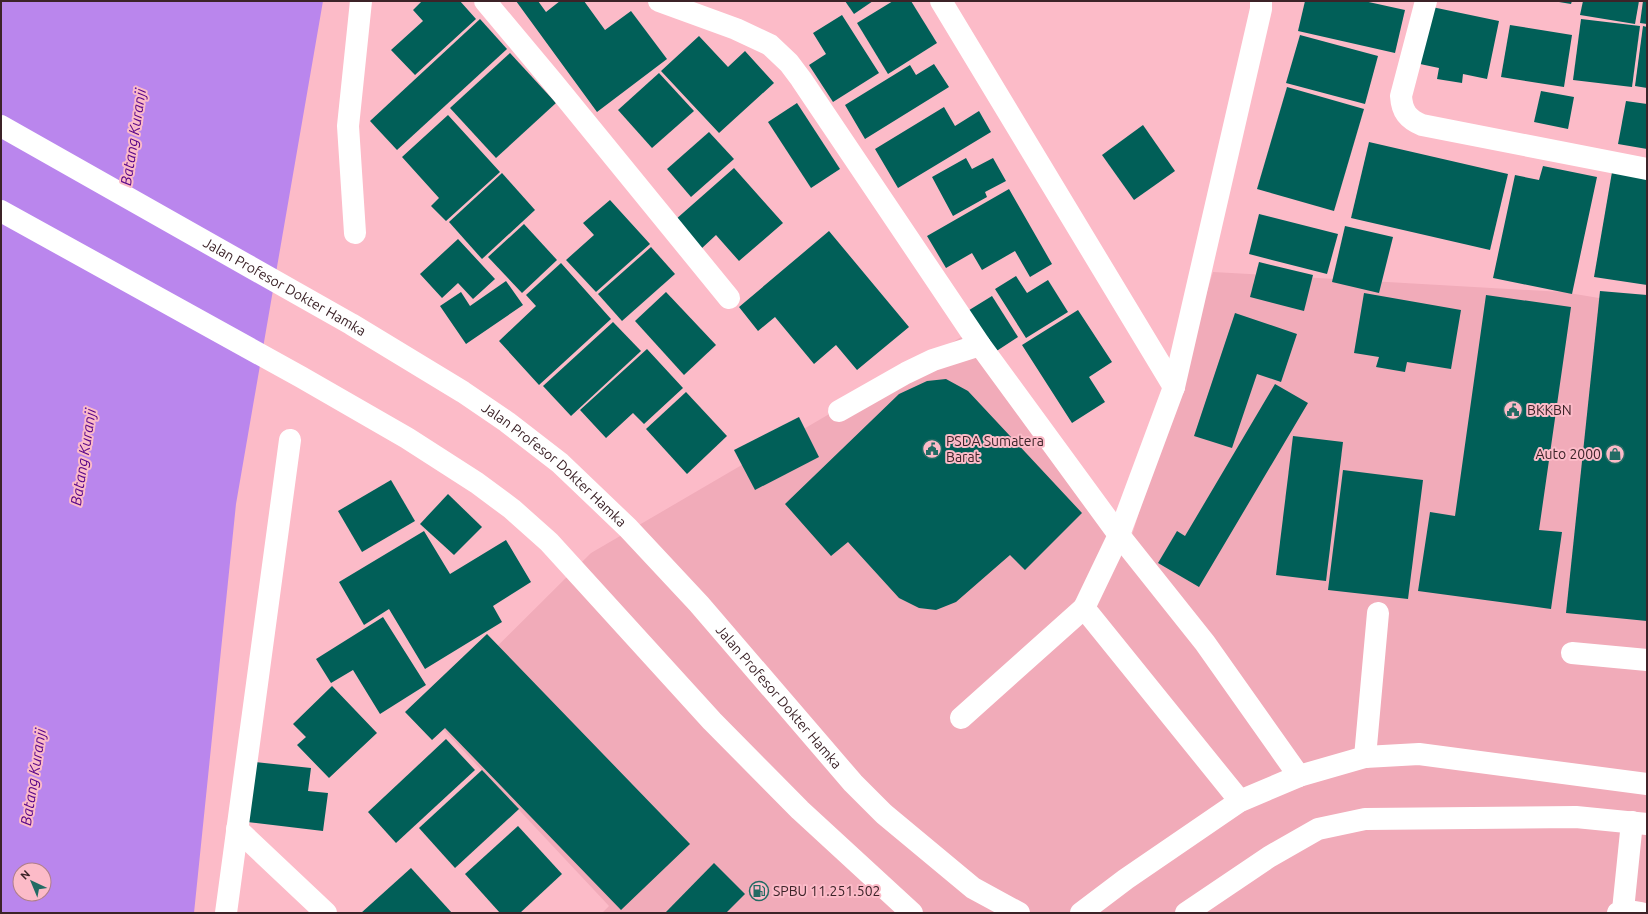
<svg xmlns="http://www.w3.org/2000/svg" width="1648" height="914" font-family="Ubuntu,sans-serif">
	<rect width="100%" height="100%" fill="#fcbbc8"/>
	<!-- built -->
	<polygon fill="#f1abb9" points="1213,272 1563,292 1647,306 1647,913 602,913 609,906 429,714 591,553 970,332 1129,545"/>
	<!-- water -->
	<path fill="#ba86ed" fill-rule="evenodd" d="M1,1H323L236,504L194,913H1ZM20,870H44V894H20Z"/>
	<!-- building -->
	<g fill="#015f58">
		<polygon points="422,1 460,1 476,19 415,75 391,50 423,21 413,10"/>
		<polygon points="516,1 538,1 546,12 560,1 584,1 605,30 631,11 667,59 597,112"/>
		<polygon points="845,1 873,1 854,14"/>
		<polygon points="893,1 911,1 937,43 888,74 857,23"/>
		<polygon points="1305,1 1364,1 1405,10 1395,53 1298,31"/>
		<polygon points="1553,1 1572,1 1571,4"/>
		<polygon points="1583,1 1639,1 1635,24 1580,15"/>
		<polygon points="1643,1 1647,1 1647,24 1640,23"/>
		<polygon points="1432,7 1499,21 1487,79 1463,74 1462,83 1437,79 1439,68 1420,64"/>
		<polygon points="842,15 879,73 833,102 809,65 826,54 813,33"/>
		<polygon points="480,19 507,49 397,150 370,121"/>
		<polygon points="1581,19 1640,26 1632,87 1573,80"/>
		<polygon points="1510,25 1572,35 1564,87 1501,77"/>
		<polygon points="1643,26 1647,27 1647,88 1635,86"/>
		<polygon points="1300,35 1378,56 1365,104 1286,83"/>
		<polygon points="699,36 728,67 745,51 774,83 719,133 661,71"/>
		<polygon points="510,53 556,103 496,158 450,108"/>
		<polygon points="934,64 949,87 865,139 845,105 910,65 916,75"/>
		<polygon points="659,73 694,111 652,148 618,110"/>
		<polygon points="1287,87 1364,109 1334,211 1257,189"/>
		<polygon points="1541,91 1574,97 1568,129 1534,122"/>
		<polygon points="1626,101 1647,104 1647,149 1618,144"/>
		<polygon points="797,103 840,169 811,188 768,122"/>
		<polygon points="944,107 955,126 979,111 991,132 898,188 875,149"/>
		<polygon points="448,115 500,172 446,221 431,206 439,198 402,157"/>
		<polygon points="1143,125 1175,171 1134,200 1102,155"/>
		<polygon points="709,132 734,159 691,197 667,169"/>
		<polygon points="1369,142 1508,174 1490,250 1351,218"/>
		<polygon points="966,158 972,169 993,158 1006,181 985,192 987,197 953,216 932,177"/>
		<polygon points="1543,166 1597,177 1572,294 1493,278 1515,175 1539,180"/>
		<polygon points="734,168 783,223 739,261 716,235 701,249 675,220"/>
		<polygon points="1612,172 1647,178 1647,285 1594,277"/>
		<polygon points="502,173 535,210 482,259 449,222"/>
		<polygon points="1009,189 1052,264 1030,277 1015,251 982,270 972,253 946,268 927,236"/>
		<polygon points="610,200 650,244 596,292 566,260 594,235 583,223"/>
		<polygon points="1259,214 1338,234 1327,274 1249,254"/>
		<polygon points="524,224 557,260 522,293 488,257"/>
		<polygon points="1345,226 1393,237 1379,293 1332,282"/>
		<polygon points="829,231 909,327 857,370 836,345 814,364 775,317 758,331 739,307"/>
		<polygon points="458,239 495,279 473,299 458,283 442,298 420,274"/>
		<polygon points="651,247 675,274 622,321 598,294"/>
		<polygon points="1259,262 1313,275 1304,311 1250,297"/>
		<polygon points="561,263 611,319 539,385 499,341 536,306 526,295"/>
		<polygon points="1016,276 1027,293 1048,280 1068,312 1026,338 995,289"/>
		<polygon points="506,281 523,305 466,344 440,306 461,292 470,306"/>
		<polygon points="1600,291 1647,295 1647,621 1566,613"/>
		<polygon points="666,292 716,345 684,375 635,321"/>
		<polygon points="1364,293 1461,310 1451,369 1407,362 1405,372 1376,367 1379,357 1354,353"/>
		<polygon points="1486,295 1571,307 1539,530 1562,532 1551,609 1418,591 1430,512 1455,516"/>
		<polygon points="992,296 1018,337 992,354 966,312"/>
		<polygon points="1078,310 1112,362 1089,377 1105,402 1072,423 1022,345"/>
		<polygon points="1235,313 1297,334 1281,382 1257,374 1232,448 1194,436"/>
		<polygon points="613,322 641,351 571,416 543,386"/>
		<polygon points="647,349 683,388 644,424 633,413 606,438 580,410"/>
		<polygon points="946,379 968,391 1082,513 1025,570 1010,555 956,602 936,610 919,608 899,598 848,542 831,556 785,504 899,394 927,381"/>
		<polygon points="1275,384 1308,403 1199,587 1158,563 1177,531 1185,536"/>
		<polygon points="686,392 727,436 687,474 646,429"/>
		<polygon points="799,417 819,457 755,490 734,450"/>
		<polygon points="1293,436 1343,442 1326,581 1276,575"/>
		<polygon points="1343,470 1423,480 1408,599 1328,590"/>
		<polygon points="391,480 415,521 362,552 338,511"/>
		<polygon points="448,494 482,527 454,555 420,524"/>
		<polygon points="424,531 450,574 506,540 531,582 493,606 502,622 425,669 389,609 364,625 339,582"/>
		<polygon points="383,617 426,685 380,714 353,670 331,683 316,659"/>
		<polygon points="487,634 690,844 621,910 445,728 432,740 405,712"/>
		<polygon points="332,686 377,733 329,778 297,745 306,737 293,724"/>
		<polygon points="446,739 475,770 396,843 368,812"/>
		<polygon points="255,762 311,768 308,791 328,793 323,831 247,822"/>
		<polygon points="482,770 519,809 455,868 419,828"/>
		<polygon points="518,826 562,874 520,913 500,913 465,874"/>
		<polygon points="714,863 745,894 726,913 665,913"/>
		<polygon points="411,868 452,913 361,913"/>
	</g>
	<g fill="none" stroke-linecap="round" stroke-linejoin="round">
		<!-- minor -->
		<g stroke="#fff" stroke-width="22">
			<polyline points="485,1 552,81 729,298"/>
			<polyline points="659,1 736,29 770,45 789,63 801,79 980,345 1119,535 1205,643 1299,776"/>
			<polyline points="941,1 1174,387"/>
			<path d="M1426,1L1401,96C1402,112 1408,119 1422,125L1647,169"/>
			<polyline points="355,233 348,126 361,1"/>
			<polyline points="839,411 906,373 933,360 980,345"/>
			<polyline points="1084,608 1119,535 1174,387 1261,9 1261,1"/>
			<polyline points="1572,653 1647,660"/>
			<polyline points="961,718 1084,608 1240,801"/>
			<polyline points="1365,757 1378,613"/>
			<polyline points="237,829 326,913"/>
			<polyline points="1623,910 1641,913"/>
			<polyline points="226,913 290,440"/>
			<polyline points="1618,913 1623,910 1632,822"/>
		</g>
		<!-- major -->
		<g stroke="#fff" stroke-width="22">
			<path id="s1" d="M1,126L351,324L463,392L507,422L560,463L628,528L699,604L853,783L884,814L973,888L1019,913"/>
			<polyline points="1,211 301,377 407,438 477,483 512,509 549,542 712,721 800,810 912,913"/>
			<polyline points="1081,913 1126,879 1240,801 1299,776 1365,757 1419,754 1647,784"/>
			<polyline points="1186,913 1269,857 1318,829 1365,819 1576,817 1647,824"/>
		</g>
	</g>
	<!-- icons -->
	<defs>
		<g id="civic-ring" transform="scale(1)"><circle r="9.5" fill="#fcbbc8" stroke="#226b64" stroke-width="1.5"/><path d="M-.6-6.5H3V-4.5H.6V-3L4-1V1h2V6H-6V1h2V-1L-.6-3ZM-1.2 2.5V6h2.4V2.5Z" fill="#226b64"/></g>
		<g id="shop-ring" transform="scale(1)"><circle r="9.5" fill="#fcbbc8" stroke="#226b64" stroke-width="1.5"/><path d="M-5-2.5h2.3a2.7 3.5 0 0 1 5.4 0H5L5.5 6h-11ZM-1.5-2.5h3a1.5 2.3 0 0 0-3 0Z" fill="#226b64"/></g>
		<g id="fuel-ring" transform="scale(1)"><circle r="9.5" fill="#fcbbc8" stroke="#226b64" stroke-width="1.5"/><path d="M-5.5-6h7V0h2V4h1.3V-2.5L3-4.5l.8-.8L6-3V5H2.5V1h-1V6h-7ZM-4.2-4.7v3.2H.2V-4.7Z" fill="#226b64"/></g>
	</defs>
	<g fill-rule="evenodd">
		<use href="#civic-ring" x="1513" y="410"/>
		<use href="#civic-ring" x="932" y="449"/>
		<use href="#shop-ring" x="1615" y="454"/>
		<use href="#fuel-ring" x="759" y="891"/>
	</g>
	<g text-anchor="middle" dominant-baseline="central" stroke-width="4" stroke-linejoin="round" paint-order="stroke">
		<!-- street labels -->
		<g font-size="14" fill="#3c2328" stroke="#fcbbc8">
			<text stroke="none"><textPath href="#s1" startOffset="326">Jalan Profesor Dokter Hamka</textPath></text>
			<text stroke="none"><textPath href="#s1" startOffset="650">Jalan Profesor Dokter Hamka</textPath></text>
			<text stroke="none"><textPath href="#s1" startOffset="974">Jalan Profesor Dokter Hamka</textPath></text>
		</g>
		<!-- poi labels -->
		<g font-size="14" fill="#3c2328" stroke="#fcbbc8" text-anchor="start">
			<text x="1527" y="410">BKKBN</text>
			<text x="946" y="441">PSDA Sumatera<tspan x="946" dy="16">Barat</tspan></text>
			<text x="1601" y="454" text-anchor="end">Auto 2000</text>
			<text x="773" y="891">SPBU 11.251.502</text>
		</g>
		<!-- water labels -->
		<g font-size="15" font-style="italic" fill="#560287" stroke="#fcbbc8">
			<text transform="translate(133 137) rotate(-81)">Batang Kuranji</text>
			<text transform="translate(83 457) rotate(-81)">Batang Kuranji</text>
			<text transform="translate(33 777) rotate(-81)">Batang Kuranji</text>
		</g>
	</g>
	<!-- border -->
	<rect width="1648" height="914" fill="none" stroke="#3c2328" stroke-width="4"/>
	<!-- north arrow -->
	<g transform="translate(32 882) rotate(316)"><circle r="19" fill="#fcbbc8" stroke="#af7e88"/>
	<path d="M0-3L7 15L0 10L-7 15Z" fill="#226b64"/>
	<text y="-6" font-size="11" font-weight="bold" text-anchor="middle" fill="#3c2328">N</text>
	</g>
</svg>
